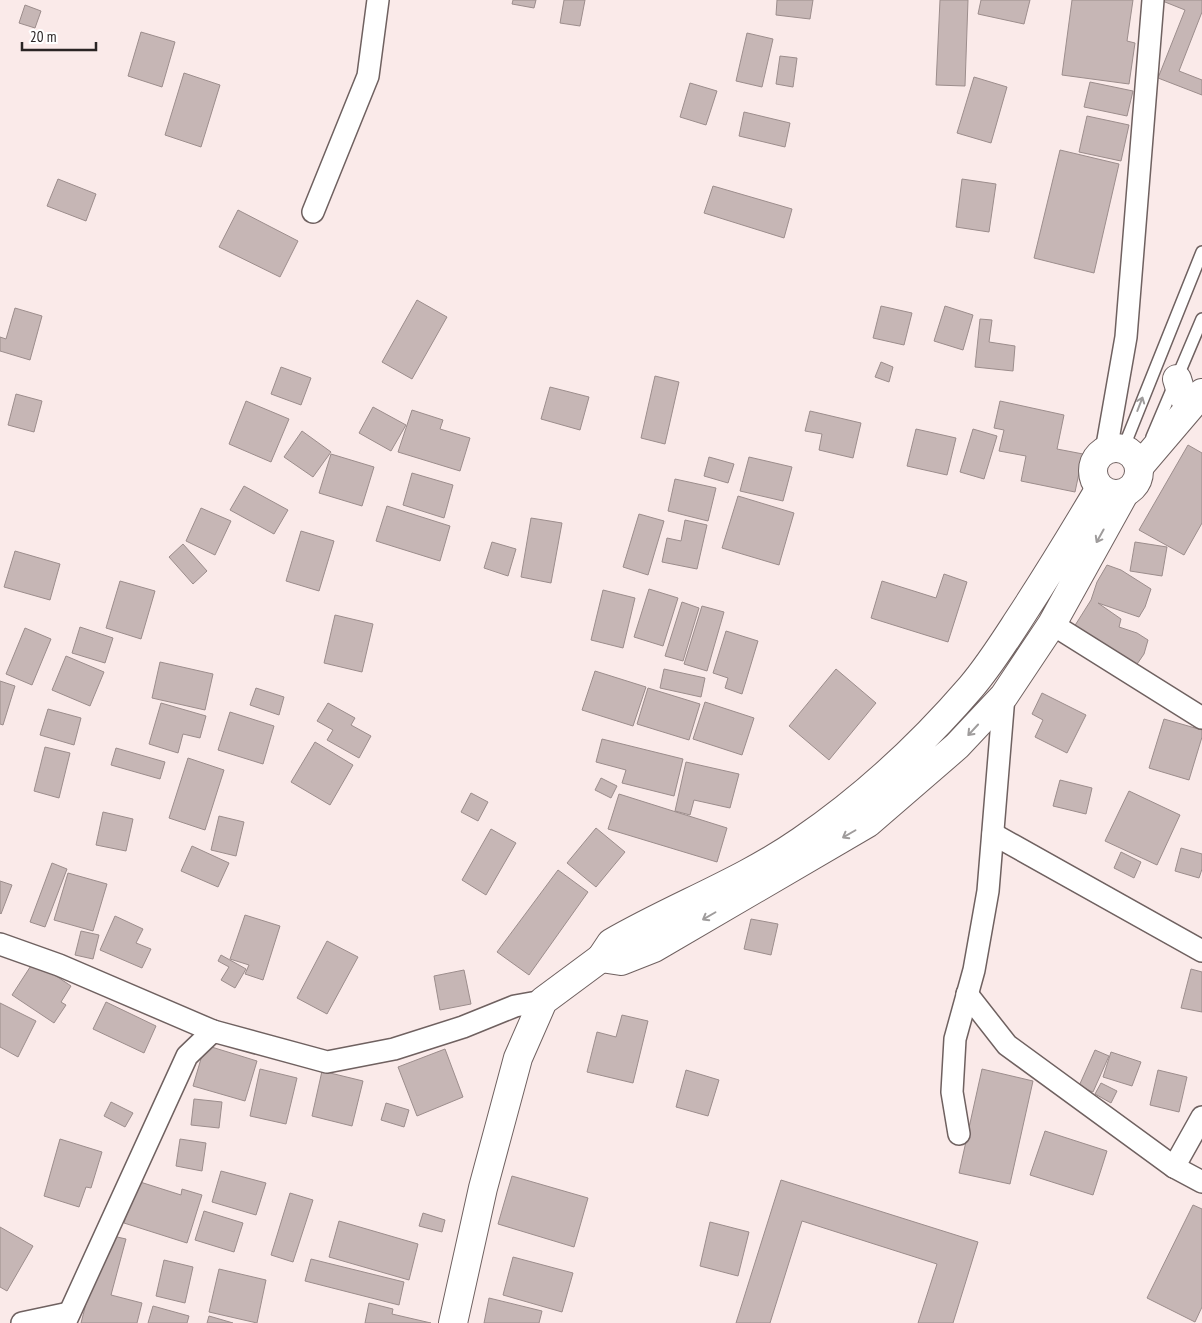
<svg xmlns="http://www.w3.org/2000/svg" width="1202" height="1323" font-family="'PT Sans Narrow',sans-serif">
	<rect width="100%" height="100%" fill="#faeae9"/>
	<!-- building -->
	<g fill="#c6b6b5" stroke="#9c8d8c">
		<polygon points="513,0 536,0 534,8 512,4"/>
		<polygon points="564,0 585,0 580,26 560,23"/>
		<polygon points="777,0 813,0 810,19 776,15"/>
		<polygon points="940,0 968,0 965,86 936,85"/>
		<polygon points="981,0 1030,0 1024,24 978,14"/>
		<polygon points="1072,0 1133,0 1127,41 1135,43 1129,84 1062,75"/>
		<polygon points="1160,0 1202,0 1202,12 1179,71 1202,80 1202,95 1158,78 1185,10"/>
		<polygon points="25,5 41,11 35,28 19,23"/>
		<polygon points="141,32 175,42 162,87 128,76"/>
		<polygon points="747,33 773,39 762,87 736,81"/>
		<polygon points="780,56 797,58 793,87 776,84"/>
		<polygon points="184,73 220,85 201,147 165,135"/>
		<polygon points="974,77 1007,87 991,143 957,133"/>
		<polygon points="1090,82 1133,91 1127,116 1084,107"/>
		<polygon points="690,83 717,91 706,125 680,117"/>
		<polygon points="744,112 790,123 785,147 739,136"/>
		<polygon points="1087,116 1129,125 1121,161 1079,152"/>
		<polygon points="1060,150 1119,164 1094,273 1034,258"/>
		<polygon points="58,179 96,194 86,221 47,206"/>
		<polygon points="962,179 996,184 989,232 956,227"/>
		<polygon points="713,186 792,209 784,238 704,213"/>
		<polygon points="238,210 298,241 280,277 219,247"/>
		<polygon points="417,300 447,317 412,379 382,362"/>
		<polygon points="881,306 912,313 904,345 873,338"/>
		<polygon points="945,306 973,315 963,350 934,341"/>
		<polygon points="15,308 42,316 30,360 0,351 0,337 6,339"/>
		<polygon points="980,319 992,320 989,342 1015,346 1013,371 975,367"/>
		<polygon points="881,362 893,367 889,382 875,377"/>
		<polygon points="281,367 311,378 301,405 271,394"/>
		<polygon points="655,376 679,382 665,444 641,438"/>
		<polygon points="550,387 589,397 580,430 541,419"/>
		<polygon points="16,394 42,401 34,432 8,425"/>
		<polygon points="246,401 289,419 271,462 229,444"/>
		<polygon points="1000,401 1064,415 1057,449 1083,454 1075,492 1021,481 1026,456 999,451 1004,430 994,428"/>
		<polygon points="373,407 406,425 391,451 359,433"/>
		<polygon points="412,410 443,420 440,429 470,438 460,471 398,452"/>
		<polygon points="810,411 861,423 853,458 819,450 822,434 805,431"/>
		<polygon points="916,429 956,438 947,475 907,466"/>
		<polygon points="973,429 997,436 984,479 960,472"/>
		<polygon points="302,431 331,452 313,477 284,457"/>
		<polygon points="1188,445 1202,453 1202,523 1184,555 1139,530"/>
		<polygon points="331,454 374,467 362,506 319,493"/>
		<polygon points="709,457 734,464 728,483 704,476"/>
		<polygon points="749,457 792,467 783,501 740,491"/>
		<polygon points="412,473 453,485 444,518 403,505"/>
		<polygon points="675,479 716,488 708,521 668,511"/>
		<polygon points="244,486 288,510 274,534 230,510"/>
		<polygon points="738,496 794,513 779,565 722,548"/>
		<polygon points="387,506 450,526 440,561 376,541"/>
		<polygon points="201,508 231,521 215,555 186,541"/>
		<polygon points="639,514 664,521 648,575 623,567"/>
		<polygon points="531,518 562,523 551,583 521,577"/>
		<polygon points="685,520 707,525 697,569 662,562 667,538 681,541"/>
		<polygon points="301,531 334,541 319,591 286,581"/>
		<polygon points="492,542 516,549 508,576 484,568"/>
		<polygon points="1135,542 1167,547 1162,576 1130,571"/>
		<polygon points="183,544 207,571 193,584 169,557"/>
		<polygon points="15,551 60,564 50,600 4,587"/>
		<polygon points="1107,565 1121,570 1151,589 1145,607 1139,617 1098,603 1121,619 1119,627 1137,633 1148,640 1144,654 1135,667 1074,627 1091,600 1097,582"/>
		<polygon points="944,574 967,582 948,642 871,618 882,581 936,598"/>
		<polygon points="120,581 155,591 141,639 106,628"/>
		<polygon points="649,589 678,598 663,646 634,637"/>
		<polygon points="603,590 635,598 623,648 591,640"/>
		<polygon points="682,602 699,608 683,661 665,656"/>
		<polygon points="702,606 724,612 707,671 684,664"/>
		<polygon points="335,615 373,624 362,672 324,663"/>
		<polygon points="80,627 113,638 105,663 72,653"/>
		<polygon points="25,628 51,639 32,685 6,674"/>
		<polygon points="726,631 758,641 742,694 725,688 728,678 713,673"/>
		<polygon points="66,656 104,672 90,706 52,690"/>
		<polygon points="160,662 213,674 205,710 152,698"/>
		<polygon points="664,669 705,678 701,697 660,688"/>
		<polygon points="836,669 876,703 829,760 789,726"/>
		<polygon points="595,671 646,687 633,726 582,710"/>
		<polygon points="0,681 15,686 3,725 0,724"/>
		<polygon points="256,688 284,697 279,715 250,705"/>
		<polygon points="648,688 700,704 689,740 637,724"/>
		<polygon points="1042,693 1086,715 1067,753 1035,737 1043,720 1032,714"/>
		<polygon points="705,702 754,718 742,755 693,739"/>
		<polygon points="161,703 206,716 200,738 183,734 178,753 149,744"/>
		<polygon points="328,703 355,718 351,725 371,736 359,758 327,740 333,730 317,721"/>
		<polygon points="48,709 81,718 74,745 40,735"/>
		<polygon points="230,712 274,726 263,764 218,750"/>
		<polygon points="1164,719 1202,730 1202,737 1189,780 1149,768"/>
		<polygon points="602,739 683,759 674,796 622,783 626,770 596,762"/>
		<polygon points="315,742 353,765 330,805 291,782"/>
		<polygon points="45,747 70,753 59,798 34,791"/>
		<polygon points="116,748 165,762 160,779 111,765"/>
		<polygon points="188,758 224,770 205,830 169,818"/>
		<polygon points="686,762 739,774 730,808 694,800 690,815 675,811"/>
		<polygon points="601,778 617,786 611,798 595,790"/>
		<polygon points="1060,780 1092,788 1086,814 1053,806"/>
		<polygon points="1129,791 1180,815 1157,865 1105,841"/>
		<polygon points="471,793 488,802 478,821 461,812"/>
		<polygon points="619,794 727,828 717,862 608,829"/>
		<polygon points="103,812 133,819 126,851 96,845"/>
		<polygon points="219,816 244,822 236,856 211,850"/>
		<polygon points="596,828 625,852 596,887 567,863"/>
		<polygon points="491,829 516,843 486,895 462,880"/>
		<polygon points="192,846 229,863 218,887 181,871"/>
		<polygon points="1181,848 1202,854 1202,869 1199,878 1175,871"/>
		<polygon points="1121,852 1141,862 1134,878 1114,868"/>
		<polygon points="52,863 67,869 45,927 30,922"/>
		<polygon points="558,870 588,892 529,975 497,952"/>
		<polygon points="68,873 107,884 93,931 54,920"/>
		<polygon points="0,881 12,885 1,914 0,913"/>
		<polygon points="245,915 280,926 263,980 245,974 249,965 230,959"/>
		<polygon points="115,916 143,929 136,943 151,949 142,968 100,950"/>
		<polygon points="751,919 778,924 771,955 744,949"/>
		<polygon points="81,931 99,935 93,959 75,955"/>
		<polygon points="327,941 358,957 327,1014 297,998"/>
		<polygon points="221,955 246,969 235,988 221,980 229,967 218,961"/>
		<polygon points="34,961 71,986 61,1002 66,1005 54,1023 12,995"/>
		<polygon points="1191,969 1202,972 1202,1012 1181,1008"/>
		<polygon points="464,970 471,1004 440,1010 434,976"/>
		<polygon points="106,1002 156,1026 144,1053 93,1029"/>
		<polygon points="0,1003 36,1021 18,1057 0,1047"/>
		<polygon points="622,1015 648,1021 633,1083 587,1072 597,1032 616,1037"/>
		<polygon points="205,1045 257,1061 245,1101 193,1086"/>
		<polygon points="445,1049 463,1097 417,1116 398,1067"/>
		<polygon points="1095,1050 1109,1056 1093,1092 1079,1086"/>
		<polygon points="1111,1052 1141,1062 1132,1086 1103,1077"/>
		<polygon points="260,1069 297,1078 286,1124 250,1116"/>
		<polygon points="982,1069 1033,1081 1010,1184 959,1173"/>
		<polygon points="686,1070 719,1080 708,1116 676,1107"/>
		<polygon points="1158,1070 1187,1077 1179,1112 1150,1105"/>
		<polygon points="322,1071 363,1081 352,1126 312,1116"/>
		<polygon points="1101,1083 1117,1091 1111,1103 1095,1094"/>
		<polygon points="194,1099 222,1102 219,1128 191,1125"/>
		<polygon points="111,1102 133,1113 125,1127 104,1116"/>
		<polygon points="386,1103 409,1110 404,1127 381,1120"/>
		<polygon points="1045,1131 1107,1151 1093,1195 1030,1175"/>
		<polygon points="60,1139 102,1152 91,1188 86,1187 79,1207 44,1196"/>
		<polygon points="180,1139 206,1143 202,1171 176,1166"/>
		<polygon points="221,1171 266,1183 256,1215 212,1202"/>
		<polygon points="512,1176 588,1198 574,1247 498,1224"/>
		<polygon points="781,1180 978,1242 953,1323 918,1323 937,1264 802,1221 770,1323 736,1323"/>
		<polygon points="137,1181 181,1195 182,1189 202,1195 187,1243 124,1223"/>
		<polygon points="290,1193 313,1200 293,1262 271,1255"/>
		<polygon points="1193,1205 1202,1209 1202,1307 1195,1322 1147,1298"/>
		<polygon points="204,1211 243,1223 234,1252 195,1240"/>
		<polygon points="423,1213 445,1220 442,1232 419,1226"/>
		<polygon points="339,1221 418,1244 409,1280 329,1257"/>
		<polygon points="710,1222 749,1232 738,1276 700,1266"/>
		<polygon points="0,1227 33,1246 7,1291 0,1287"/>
		<polygon points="104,1234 126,1239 111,1295 142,1303 137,1323 81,1323"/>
		<polygon points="513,1257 573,1273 562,1312 503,1295"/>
		<polygon points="311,1259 404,1282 399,1305 305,1281"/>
		<polygon points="164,1260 193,1267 185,1303 156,1296"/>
		<polygon points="219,1269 266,1280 257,1323 209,1312"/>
		<polygon points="489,1298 542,1311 539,1323 484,1323"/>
		<polygon points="369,1303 393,1309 392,1314 431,1323 365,1323"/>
		<polygon points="153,1306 189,1316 187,1323 148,1323"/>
		<polygon points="209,1316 233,1323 207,1323"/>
	</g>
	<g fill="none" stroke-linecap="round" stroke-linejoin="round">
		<!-- service casing -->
		<g stroke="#6f6160" stroke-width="14">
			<g id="service">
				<polyline points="1152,437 1202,319"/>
				<polyline points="1123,449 1202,252"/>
			</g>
		</g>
		<!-- minor casing -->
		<g stroke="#6f6160" stroke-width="24">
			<g id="minor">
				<polyline points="313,212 368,76 378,0"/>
				<polyline points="1106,451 1126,337 1153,0"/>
				<polyline points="1052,624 1202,718"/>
				<polyline points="993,834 1202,951"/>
				<polyline points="0,944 59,965 213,1031"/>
				<polyline points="967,994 1007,1045 1174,1167 1202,1182"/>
				<polyline points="959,1134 952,1092 955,1039 974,970 988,891 1004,696"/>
				<polyline points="1174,1167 1202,1117"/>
				<polyline points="22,1323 69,1313"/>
				<polyline points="65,1323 187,1056 213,1031 327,1062 394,1049 463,1027 515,1006 543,1001"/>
			</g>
		</g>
		<!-- tertiary casing -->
		<g stroke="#6f6160" stroke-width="30">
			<g id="tertiary">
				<polyline points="1177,379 1181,392 1185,399 1195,400"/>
				<circle cx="1116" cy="471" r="23"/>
				<polyline points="1139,467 1202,393"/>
				<path d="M1100,488C1074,532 1047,576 1019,619C1004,642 989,666 971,687C921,745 864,798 801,841C742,882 673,907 611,943L601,958L621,961L654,948L868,823L957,746L1004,696L1052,624L1124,494"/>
				<polyline points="453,1323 483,1188 518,1058 543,1001 601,958"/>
			</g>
		</g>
		<!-- service -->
		<use href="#service" stroke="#fff" stroke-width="11"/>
		<!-- minor -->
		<use href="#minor" stroke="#fff" stroke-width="21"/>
		<!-- tertiary -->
		<use href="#tertiary" stroke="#fff" stroke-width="28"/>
	</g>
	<!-- one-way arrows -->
	<defs><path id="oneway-shaft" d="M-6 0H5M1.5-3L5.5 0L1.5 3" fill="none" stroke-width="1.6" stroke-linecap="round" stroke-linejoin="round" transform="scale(1.25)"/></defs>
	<g stroke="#9f9c9c">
		<use href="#oneway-shaft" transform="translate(1140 404) rotate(-69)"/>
		<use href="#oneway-shaft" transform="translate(1100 536) rotate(119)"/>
		<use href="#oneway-shaft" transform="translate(973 730) rotate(133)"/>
		<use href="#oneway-shaft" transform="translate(849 834) rotate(150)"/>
		<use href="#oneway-shaft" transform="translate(709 916) rotate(150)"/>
	</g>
	<!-- scale -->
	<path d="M22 42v8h74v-8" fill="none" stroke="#2a2424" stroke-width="2.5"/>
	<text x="30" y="42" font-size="15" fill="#2a2424" stroke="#ffffff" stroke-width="4" paint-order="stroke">20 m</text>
</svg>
